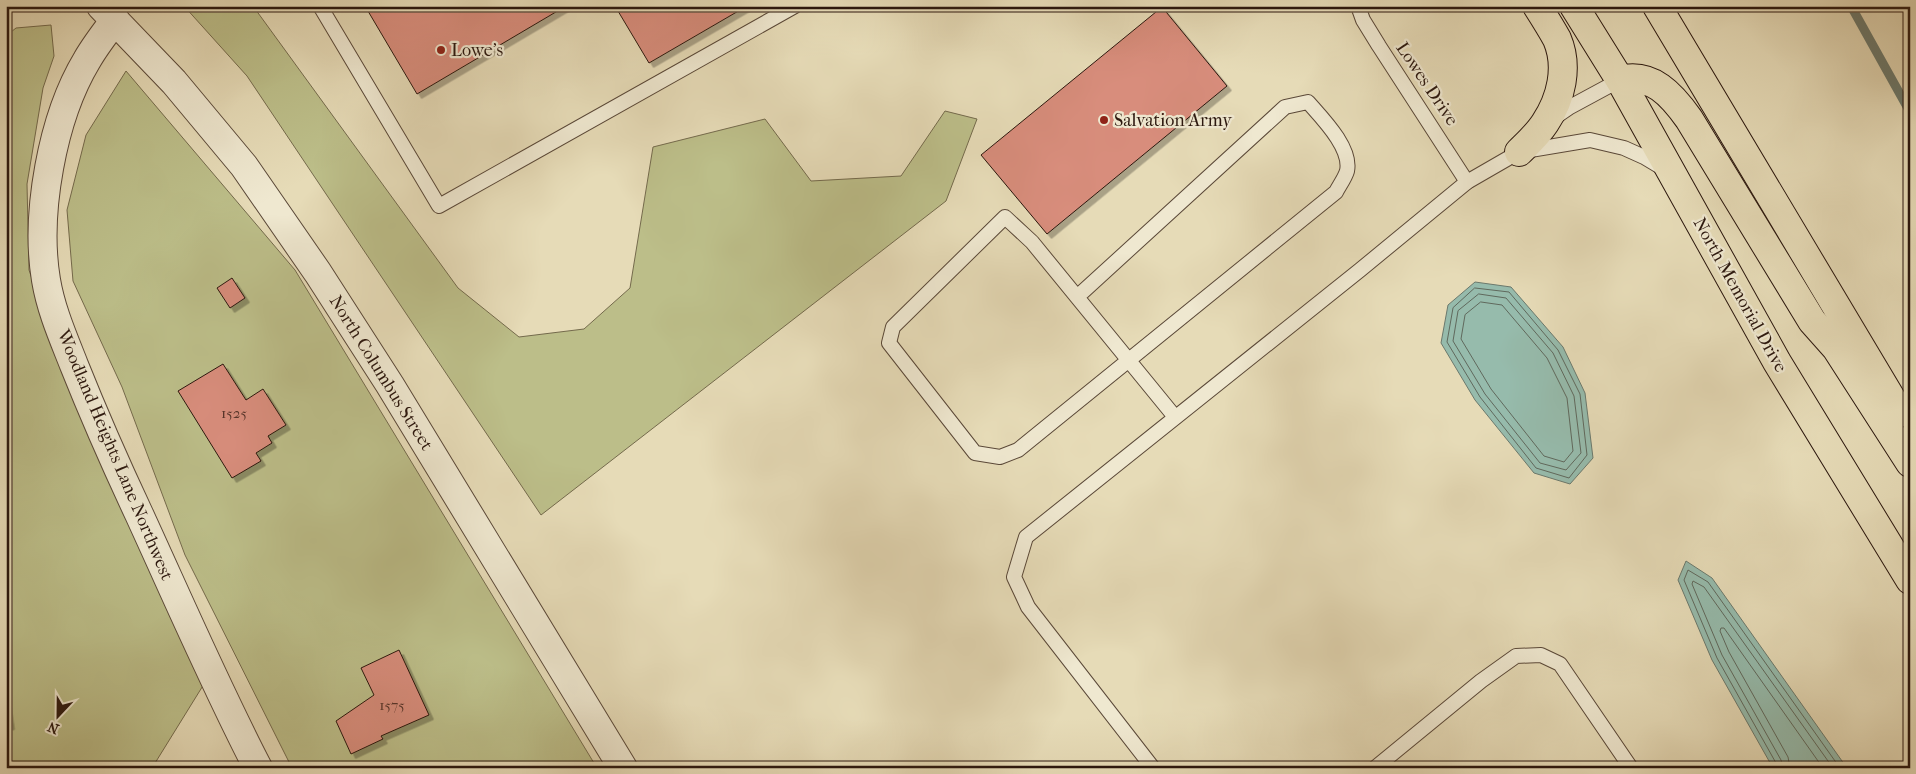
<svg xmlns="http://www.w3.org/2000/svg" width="1916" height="774" font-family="'IM FELL French Canon',serif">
	<defs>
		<filter id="shadow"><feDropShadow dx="4.5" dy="4.5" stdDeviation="0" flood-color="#0004"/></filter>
	</defs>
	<rect width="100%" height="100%" fill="#e6dbb7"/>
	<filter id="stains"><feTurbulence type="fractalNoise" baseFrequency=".004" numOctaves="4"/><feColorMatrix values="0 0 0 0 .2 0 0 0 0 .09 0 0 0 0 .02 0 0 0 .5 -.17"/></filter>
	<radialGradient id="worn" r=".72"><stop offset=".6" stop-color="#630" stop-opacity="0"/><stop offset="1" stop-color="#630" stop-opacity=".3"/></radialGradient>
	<!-- green -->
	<g fill="#bcbe89" stroke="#746a4c">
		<polygon points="184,6 253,6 458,288 519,337 584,329 630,288 653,147 765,119 811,181 901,176 945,111 977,119 946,201 541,515 247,76"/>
		<polygon points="51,25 54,56 43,88 27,184 29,270 57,350 204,684 152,768 6,768 6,36 16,28"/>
		<polygon points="126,71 295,270 597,768 292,768 185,555 122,387 73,281 67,210 86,135"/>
	</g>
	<!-- water -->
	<g fill="#96bbac" stroke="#6b796d">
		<polygon points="1475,282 1511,287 1563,347 1585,393 1593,458 1570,484 1534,473 1475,400 1441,343 1448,305"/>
		<polygon points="1686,561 1712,578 1847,768 1773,768 1712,660 1678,580"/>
	</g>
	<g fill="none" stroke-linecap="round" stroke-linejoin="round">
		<!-- shore -->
		<g stroke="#60695d" stroke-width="1">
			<polygon points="1475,288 1509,292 1558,350 1580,394 1587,455 1569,478 1536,468 1480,397 1447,342 1453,308"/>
			<polygon points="1479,294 1506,298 1553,353 1574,396 1581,453 1566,470 1540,463 1485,394 1453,341 1458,311"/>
			<polygon points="1481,302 1502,305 1547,358 1567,398 1573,451 1564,462 1544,456 1491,389 1461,339 1465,315"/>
			<polyline points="1777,768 1776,763 1717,658 1684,580 1688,570 1708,582 1840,768"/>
			<polyline points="1783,768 1781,760 1722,655 1692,584 1693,581 1704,587 1833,768"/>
			<polyline points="1790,768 1788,757 1729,652 1720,631 1721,628 1724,628 1823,768"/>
		</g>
		<!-- stream -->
		<polyline stroke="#6b796d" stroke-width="9" points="1851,6 1910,112"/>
	</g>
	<!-- building -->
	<g fill="#d88d7c" stroke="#2b170e" filter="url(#shadow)">
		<polygon points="365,6 566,6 417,94"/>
		<polygon points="615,6 747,6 649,63"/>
		<polygon points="1162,7 1227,86 1047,234 981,155"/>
		<polygon points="232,278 245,298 230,308 217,288"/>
		<polygon points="223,364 246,400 263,389 286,425 268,436 272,443 256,453 261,461 232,478 178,391"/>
		<polygon points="399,650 429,715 381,736 383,739 351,754 336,721 374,695 361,668"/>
		<polygon points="6,699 10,725 6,726"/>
	</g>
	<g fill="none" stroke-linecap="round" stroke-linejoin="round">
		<!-- lane casing -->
		<g stroke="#5a4838" stroke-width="16">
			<g id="lane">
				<polyline points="320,6 439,206 795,6"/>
				<polyline points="1358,6 1363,20 1379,46 1467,182"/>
				<polyline points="1554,118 1570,107 1620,80"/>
				<path d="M1077,297L1285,107L1308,102C1322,118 1352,148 1347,171C1345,178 1339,186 1336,192L1018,450L1000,457L975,453L889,343L893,327L1005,217L1032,242L1175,417"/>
				<polyline points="1153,768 1028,607 1014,577 1026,537 1360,270 1467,182 1519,152 1590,140 1624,148 1644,157 1664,169"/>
				<polyline points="1375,768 1481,681 1516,656 1541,655 1560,664 1631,768"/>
			</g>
		</g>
		<!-- street casing -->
		<g stroke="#5a4838" stroke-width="30">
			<g id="street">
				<polyline points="101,6 174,82 244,166 318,273 390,385 623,768"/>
				<path d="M115,20C105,33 95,46 87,60C52,118 35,214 46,280C51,310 63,337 74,365C94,415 116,465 139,514C178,599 215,685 258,768"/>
			</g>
		</g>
		<!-- primary casing -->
		<g stroke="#2b170e" stroke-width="30">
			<g id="primary">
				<polyline points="1574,6 1620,80 1777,362 1910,580"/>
				<polyline points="1657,6 1900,413"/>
				<path d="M1620,80C1652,72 1672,95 1689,119L1812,321L1836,348L1910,463"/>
				<path d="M1519,152C1528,143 1538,134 1545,123C1561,99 1569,67 1557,39C1551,28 1544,17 1537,6"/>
			</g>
		</g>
		<!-- lane -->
		<use href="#lane" stroke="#efe8d0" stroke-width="14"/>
		<!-- street -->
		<use href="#street" stroke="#efe8d0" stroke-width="28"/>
		<!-- primary -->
		<use href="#primary" stroke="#e6dbb7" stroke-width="28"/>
	</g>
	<!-- markers -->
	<g fill="#8f2418" stroke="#efe8d0" stroke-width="2">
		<circle cx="441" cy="50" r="5"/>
		<circle cx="1104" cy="120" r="5"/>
	</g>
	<g text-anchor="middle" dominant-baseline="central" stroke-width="4.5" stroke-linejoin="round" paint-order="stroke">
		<!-- number labels -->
		<g font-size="15" fill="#56342a">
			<text x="234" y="413">1525</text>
			<text x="392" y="705">1575</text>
		</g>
		<!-- poi labels -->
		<g font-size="18" fill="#2b170e" stroke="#efe8d0" text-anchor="start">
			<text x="451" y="50">Lowe's</text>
			<text x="1114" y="120">Salvation Army</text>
		</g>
		<!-- street labels -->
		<g font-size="18" fill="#2b170e" stroke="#efe8d0">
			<text transform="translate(1427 84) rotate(56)">Lowes Drive</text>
			<text transform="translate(1740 295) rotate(61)">North Memorial Drive</text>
			<text transform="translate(381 373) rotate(58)">North Columbus Street</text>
			<text transform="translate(115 455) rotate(67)">Woodland Heights Lane Northwest</text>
		</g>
	</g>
	<!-- margin -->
	<rect width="1916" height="774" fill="none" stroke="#e6dbb7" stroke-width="25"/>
	<rect x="8" y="8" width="1901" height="759" fill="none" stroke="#2b170e" stroke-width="2.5"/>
	<rect x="12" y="12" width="1891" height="749" fill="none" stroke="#2b170e"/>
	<!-- north arrow -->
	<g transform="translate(58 716) rotate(202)" stroke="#efe8d0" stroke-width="4" paint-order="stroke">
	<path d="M0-4L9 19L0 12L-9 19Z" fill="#2b170e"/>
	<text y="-8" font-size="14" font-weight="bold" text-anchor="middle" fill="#2b170e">N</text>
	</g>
	<rect width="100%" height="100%" filter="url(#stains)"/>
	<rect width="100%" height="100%" fill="url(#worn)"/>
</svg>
